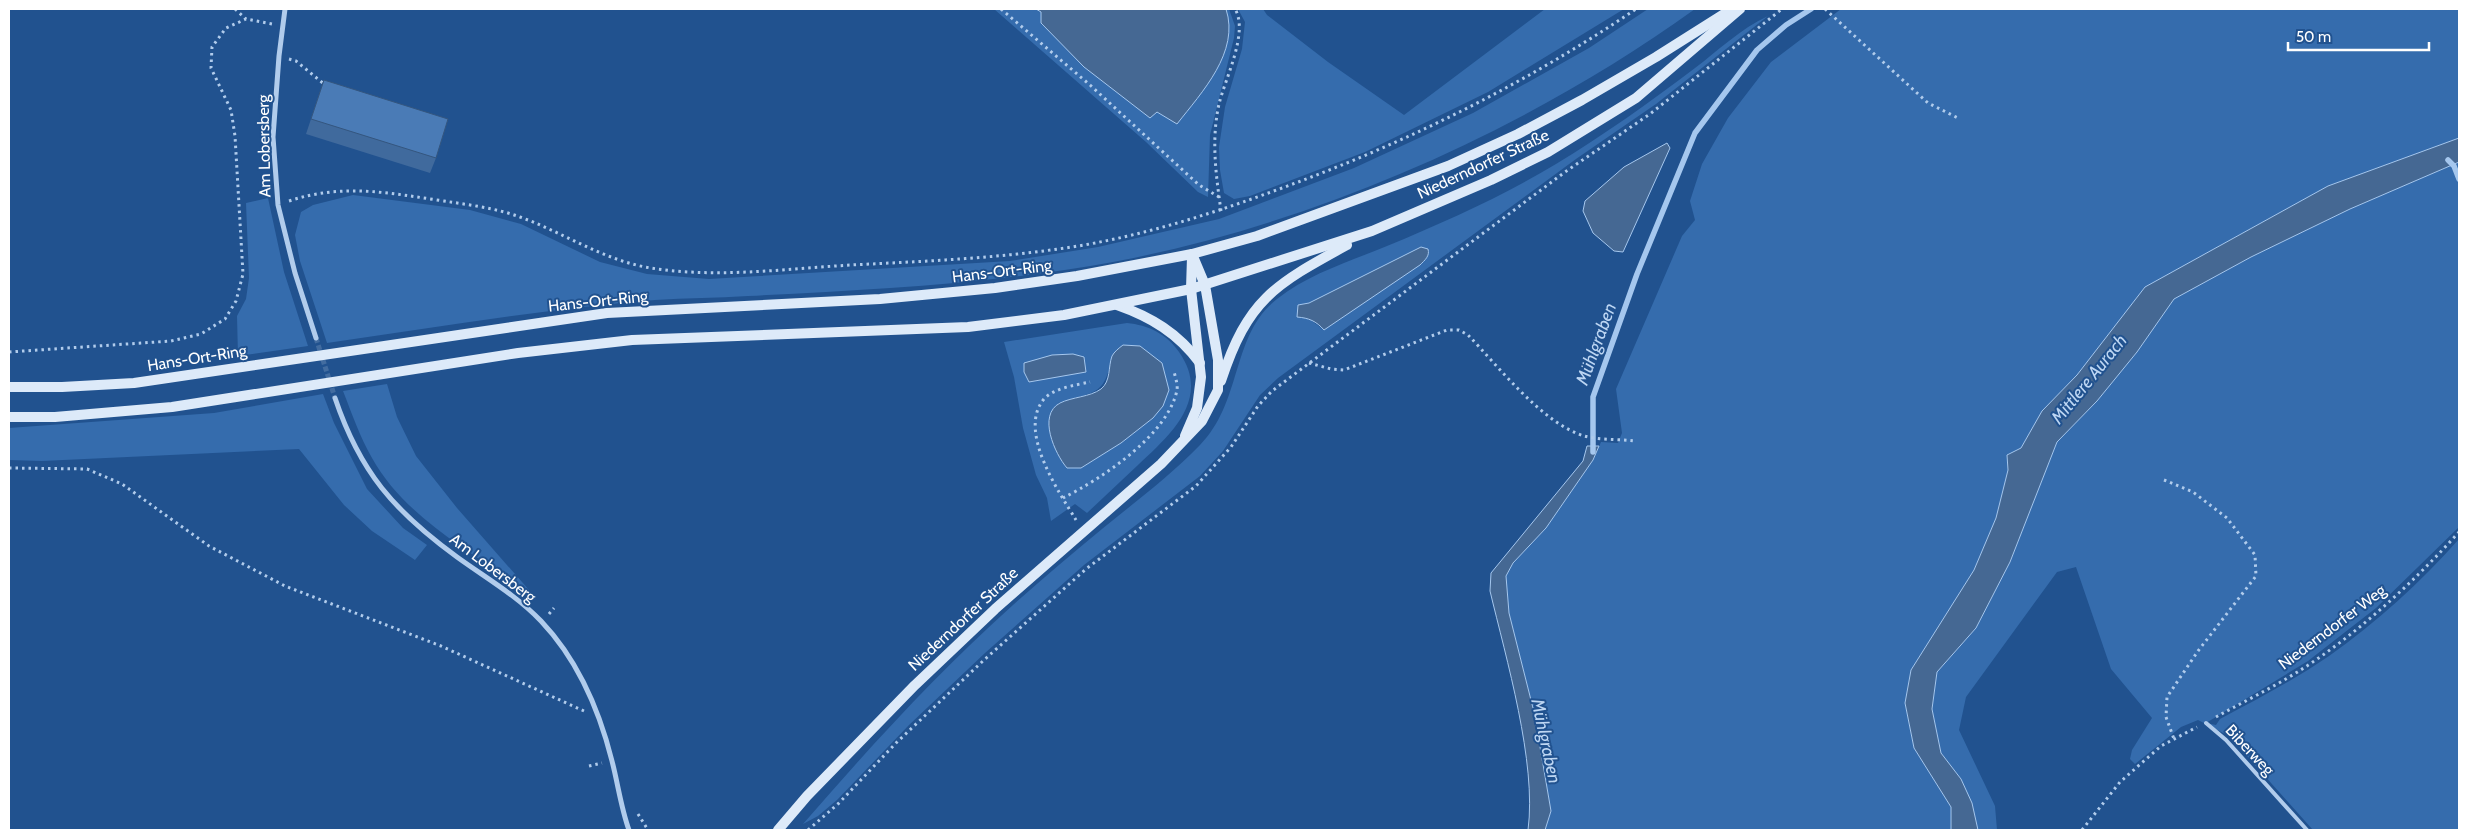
<svg xmlns="http://www.w3.org/2000/svg" width="2468" height="839" font-family="Cabin,sans-serif">
	<rect width="100%" height="100%" fill="#21528f"/>
	<!-- green -->
	<g fill="#356cad" fill-rule="evenodd">
		<polygon points="994,9 1036,9 1041,12 1041,24 1151,117 1226,9 1229,9 1235,26 1234,38 1210,135 1208,197 1198,192 1146,142"/>
		<polygon points="1238,9 1263,9 1267,15 1328,62 1404,115 1545,9 1624,9 1488,92 1365,152 1250,196 1234,199 1224,193 1220,170 1219,147 1225,107 1242,49 1245,22"/>
		<path d="M1648,9H1695C1527,130 1318,223 1113,262C993,284 870,290 748,296C717,298 686,298 655,300C545,309 436,327 327,343L300,261L295,235L301,212L313,205L353,195L470,210L521,224L600,262L647,274L709,279L1010,261L1098,247L1219,219L1354,168L1473,113L1589,48Z"/>
		<polygon points="1841,9 2459,9 2459,138 2328,186 2145,287 2077,375 2042,411 2021,448 2007,455 2008,470 1996,518 1974,570 1911,670 1905,703 1914,748 1951,807 1951,830 1545,830 1551,811 1534,712 1509,613 1505,576 1513,563 1546,528 1593,460 1601,442 1618,443 1622,433 1616,389 1682,236 1695,220 1690,201 1702,164 1728,118 1771,62"/>
		<path d="M1768,16L1656,104L1576,159L1278,378L1260,395L1223,451L1200,476L1084,565L985,653L909,725L837,800L818,816L803,824C869,748 937,673 1013,605C1042,579 1072,554 1102,529C1135,502 1170,476 1200,445C1243,401 1231,334 1277,299C1308,274 1351,261 1387,246C1445,222 1503,196 1556,164C1604,135 1650,102 1695,68C1719,50 1740,29 1768,16ZM1421,247L1324,330L1308,318L1298,305L1309,303Z"/>
		<path d="M2459,162V527L2376,608L2308,661L2206,723L2216,725L2220,719C2257,699 2294,680 2329,656C2376,623 2421,582 2459,539V830H2313L2229,736L2198,720L2181,727L2135,764L2130,759L2132,750L2152,718L2111,669L2076,567L2057,572L1966,697L1959,730L1995,806L1997,830H1978L1961,779L1941,753L1932,709L1937,672L1976,628L2010,562L2057,442L2097,401L2137,352L2174,299L2251,257L2350,209Z"/>
		<polygon points="268,198 284,272 308,346 238,356 237,316 246,299 249,278 246,203"/>
		<path d="M1127,323C1148,325 1167,334 1179,352C1212,399 1170,435 1138,465C1121,481 1104,497 1087,513L1075,504L1051,521L1047,498L1036,475L1023,428L1014,377L1004,342ZM1112,355L1153,418L1121,443L1081,468L1058,403C1095,391 1105,397 1112,355Z"/>
		<path d="M387,384L397,417L416,456L457,508L536,598C480,556 407,521 372,458C360,437 352,414 343,391Z"/>
		<polygon points="323,394 334,423 367,489 403,528 427,545 415,560 372,531 344,505 299,449 42,461 9,460 9,428 214,413"/>
	</g>
	<!-- water -->
	<g fill="#456893" stroke="#a5c7ee">
		<path d="M1036,9H1226C1240,52 1202,92 1177,124L1157,112L1150,118L1084,67L1041,23V12Z"/>
		<polygon points="2459,138 2459,162 2350,209 2251,257 2174,299 2137,352 2097,401 2057,442 2010,562 1976,628 1937,672 1932,709 1941,753 1961,779 1972,803 1978,830 1951,830 1951,807 1914,748 1905,703 1911,670 1974,570 1996,518 2008,470 2007,455 2021,448 2042,411 2077,375 2145,287 2328,186"/>
		<polygon points="1667,143 1670,148 1623,252 1614,251 1593,233 1583,211 1585,201 1624,167"/>
		<path d="M1421,247L1428,249C1430,256 1425,260 1420,265L1324,330C1316,321 1309,318 1297,317L1298,305L1309,303Z"/>
		<path d="M1123,345L1140,346L1162,363L1169,390L1163,406L1153,418L1121,443L1081,468H1067C1055,454 1037,415 1060,403C1072,397 1090,397 1101,389C1111,381 1108,367 1112,356C1114,352 1119,348 1123,345Z"/>
		<polygon points="1073,354 1084,357 1086,372 1029,382 1024,372 1024,363 1052,355"/>
		<path d="M1587,446H1599L1593,460L1546,528L1513,563L1506,576L1509,613L1534,712L1551,811L1545,830H1528C1537,763 1506,658 1490,591L1491,573L1583,461Z"/>
	</g>
	<g fill="none" stroke-linecap="round" stroke-linejoin="round">
		<!-- stream -->
		<g stroke="#a5c7ee" stroke-width="5.5">
			<polyline points="2448,160 2454,166 2459,179"/>
			<polyline points="1593,452 1593,397 1637,274 1695,133 1757,50 1786,25 1811,9"/>
		</g>
		<!-- street-tunnel -->
		<polyline stroke="#426ca0" stroke-width="5" stroke-dasharray="5 2.5" stroke-linecap="butt" points="316,338 335,398"/>
		<!-- path -->
		<g stroke="#b1ccec" stroke-width="3" stroke-dasharray="2.5 4" stroke-linecap="butt">
			<polyline points="235,9 246,19"/>
			<polyline points="1001,9 1090,85 1199,185 1219,197"/>
			<polyline points="1825,9 1928,103 1958,118"/>
			<polyline points="289,59 296,61 324,84"/>
			<path d="M289,201C343,183 389,193 444,201C469,205 496,208 520,217C562,232 600,258 645,267C712,279 783,269 851,265C929,261 1007,258 1084,245C1152,233 1217,212 1282,188C1408,142 1525,84 1636,9"/>
			<path d="M1221,211C1216,175 1211,140 1219,104C1225,79 1249,32 1235,9"/>
			<polyline points="9,352 171,341 201,334 225,319 236,301 243,274 235,136 231,110 211,68 212,47 226,28 246,19 272,24"/>
			<path d="M1309,363L1331,369L1344,370L1447,330H1459L1468,335C1498,366 1542,423 1584,436C1599,440 1618,439 1634,441"/>
			<polyline points="9,468 87,469 122,484 209,546 285,586 441,646 584,711"/>
			<polyline points="2164,480 2193,492 2227,518 2255,555 2256,576 2198,651 2167,697 2166,717 2174,739"/>
			<path d="M1063,498C1101,479 1168,435 1177,390C1178,384 1175,377 1174,371"/>
			<path d="M1076,520C1059,492 1017,431 1044,399C1054,388 1076,385 1090,382"/>
			<polyline points="549,614 554,608"/>
			<path d="M2216,717C2243,702 2272,688 2299,671C2356,635 2414,582 2459,532"/>
			<polyline points="589,766 602,763"/>
			<polyline points="638,814 648,830"/>
			<polyline points="808,830 839,803 896,743 984,660 1086,569 1196,486 1231,447 1258,406 1272,391 1565,172 1650,114 1782,9"/>
			<polyline points="2082,830 2120,782 2161,746 2197,727"/>
		</g>
		<!-- lane -->
		<polyline stroke="#b1ccec" stroke-width="4" points="2206,723 2226,740 2307,830"/>
		<!-- street -->
		<g stroke="#b1ccec" stroke-width="5">
			<polyline points="285,9 279,56 273,137 278,205 295,273 316,338"/>
			<path d="M335,398C360,472 394,511 457,557C486,578 516,595 541,621C578,660 599,709 612,761C618,784 621,808 629,830"/>
		</g>
		<!-- secondary -->
		<g stroke="#ddeaf9" stroke-width="10">
			<path d="M1117,305C1151,317 1178,333 1200,363"/>
			<path d="M1221,381C1248,299 1274,285 1347,245"/>
			<polyline points="9,387 62,387 134,383 607,313 880,299 995,288 1077,276 1192,254 1257,236 1448,166 1518,134 1582,100 1656,57 1732,9"/>
			<polyline points="9,417 55,417 172,407 518,353 632,340 968,327 1064,315 1191,289 1372,231 1491,180 1548,152 1636,98 1740,9"/>
			<polyline points="1185,436 1197,408 1201,377 1191,289 1192,257"/>
			<polyline points="778,830 807,796 915,685 995,609 1161,464 1202,421 1218,390 1218,360 1205,285 1192,254"/>
		</g>
	</g>
	<!-- wall -->
	<polygon fill="#406a9d" points="324,80 436,158 430,173 306,134"/>
	<!-- building -->
	<polygon fill="#4a7bb6" stroke="#34567f" points="324,80 448,119 436,158 311,119"/>
	<g text-anchor="middle" dominant-baseline="central" stroke-width="4" stroke-linejoin="round" paint-order="stroke">
		<!-- street labels -->
		<g font-size="16" fill="#fff" stroke="#21528f">
			<text transform="translate(264 146) rotate(-91)">Am Lobersberg</text>
			<text transform="translate(1483 164) rotate(-25)">Niederndorfer Straße</text>
			<text transform="translate(1002 271) rotate(-7)">Hans-Ort-Ring</text>
			<text transform="translate(598 301) rotate(-6)">Hans-Ort-Ring</text>
			<text transform="translate(197 358) rotate(-9)">Hans-Ort-Ring</text>
			<text transform="translate(493 568) rotate(37)">Am Lobersberg</text>
			<text transform="translate(963 619) rotate(-43)">Niederndorfer Straße</text>
			<text transform="translate(2332 627) rotate(-37)">Niederndorfer Weg</text>
			<text transform="translate(2250 750) rotate(47)">Biberweg</text>
		</g>
		<!-- water labels -->
		<g font-size="18" font-style="italic" fill="#bdd6f3" stroke="#21528f">
			<text transform="translate(1596 344) rotate(-70)">Mühlgraben</text>
			<text transform="translate(2089 379) rotate(-51)">Mittlere Aurach</text>
			<text transform="translate(1546 741) rotate(78)">Mühlgraben</text>
		</g>
	</g>
	<!-- border -->
	<rect width="2468" height="839" fill="none" stroke="#ffffff" stroke-width="20"/>
	<!-- scale -->
	<path d="M2288 42v8h141v-8" fill="none" stroke="#ffffff" stroke-width="2.5"/>
	<text x="2296" y="42" font-size="15" fill="#ffffff" stroke="#21528f" stroke-width="4" paint-order="stroke">50 m</text>
</svg>
